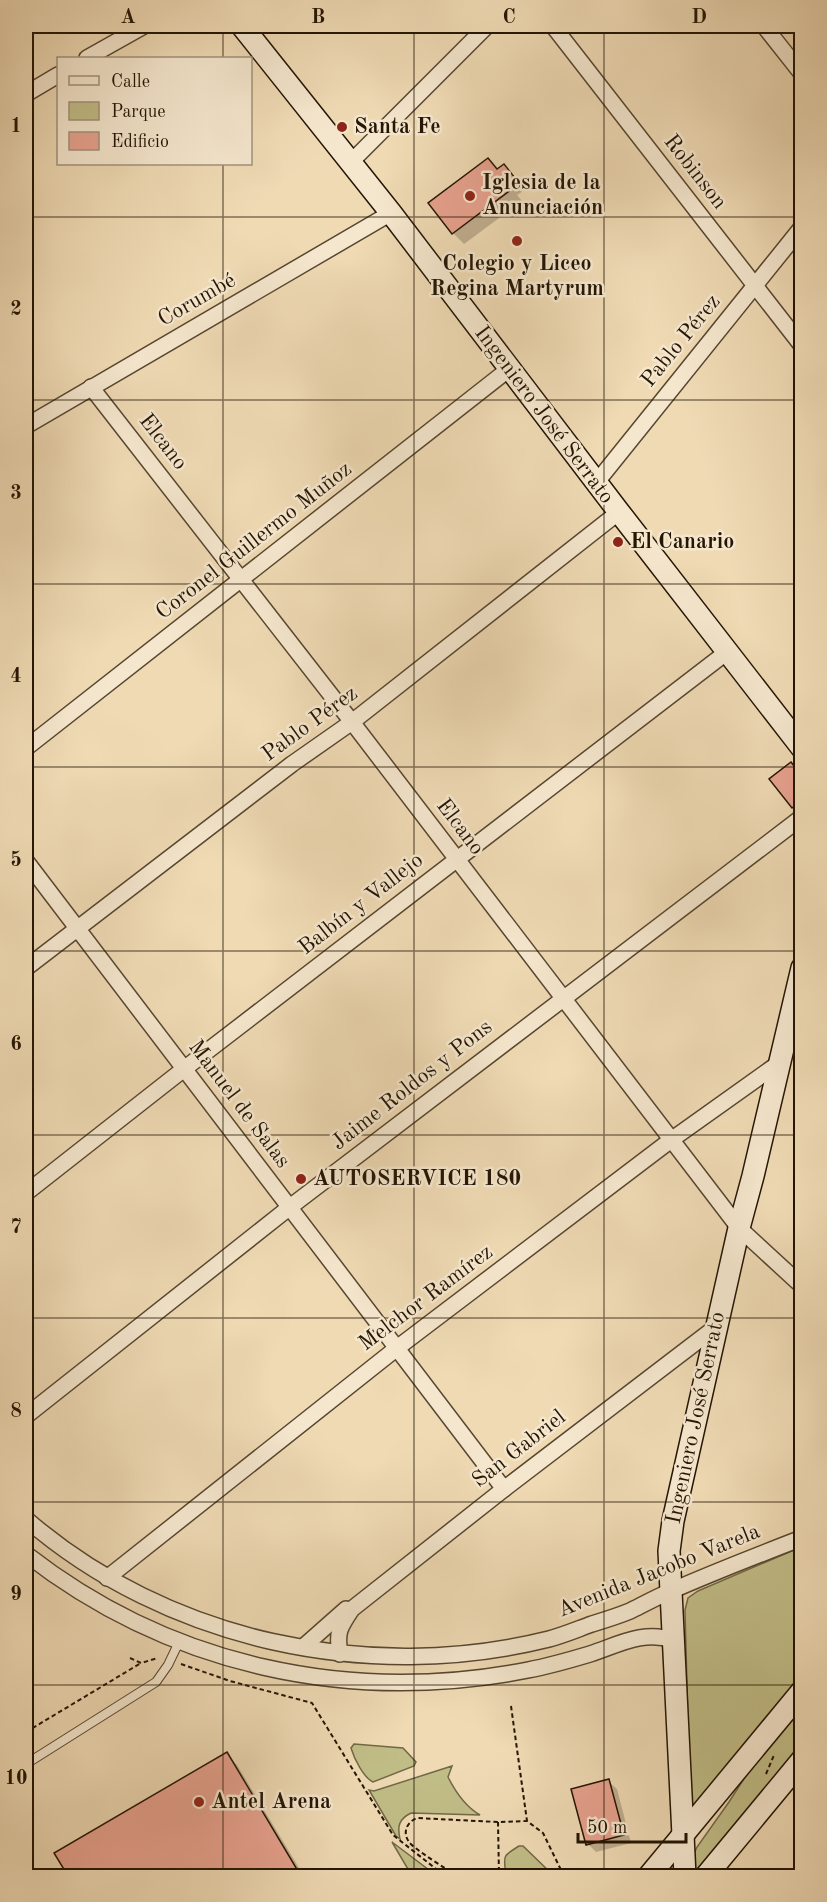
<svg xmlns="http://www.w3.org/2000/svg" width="827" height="1902" font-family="'Old Standard TT',serif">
	<rect width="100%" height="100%" fill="#efdab4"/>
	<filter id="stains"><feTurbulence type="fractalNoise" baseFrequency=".00333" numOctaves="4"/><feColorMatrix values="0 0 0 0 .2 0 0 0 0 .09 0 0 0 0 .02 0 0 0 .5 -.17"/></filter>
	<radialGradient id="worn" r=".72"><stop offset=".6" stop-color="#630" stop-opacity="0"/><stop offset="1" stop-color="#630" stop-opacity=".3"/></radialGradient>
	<!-- green -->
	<g fill="#c1bd87" stroke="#726946" stroke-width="1.5">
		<polygon points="801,1547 801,1677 693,1807 691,1807 690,1802 685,1610 688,1598 698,1591"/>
		<polygon points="801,1707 801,1745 799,1749 702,1869 696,1869 694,1867 693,1856 697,1847 729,1802 749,1771"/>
		<path d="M354,1744L403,1748L416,1762L414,1766L373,1782C363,1777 354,1758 351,1748Z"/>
		<path d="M452,1766L448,1777C455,1791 466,1807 480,1815L411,1813C399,1819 397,1826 400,1839L396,1836L369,1790L374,1791Z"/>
		<polygon points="392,1842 437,1876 412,1876"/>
		<path d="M519,1846H523L554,1876H506C504,1856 501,1857 519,1846Z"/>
	</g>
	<!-- shadow -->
	<g fill="#0003">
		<polygon points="488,160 498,170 504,166 515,177 525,190 517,195 522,201 464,244 453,233 430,203"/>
		<polygon points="791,764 802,775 801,816 771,779"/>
		<polygon points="226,1754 237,1765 304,1876 70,1876 56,1854"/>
		<polygon points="608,1781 617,1789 631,1843 596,1852 588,1844"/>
	</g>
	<!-- building -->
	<g fill="#e8a28f" stroke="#241504" stroke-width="1.5">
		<polygon points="488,158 497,169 504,164 515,178 507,184 512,189 452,234 428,203"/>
		<polygon points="791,762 801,775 801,801 792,808 769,779"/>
		<polygon points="227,1752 301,1876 68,1876 54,1853"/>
		<polygon points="609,1779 624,1835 586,1845 571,1789"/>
	</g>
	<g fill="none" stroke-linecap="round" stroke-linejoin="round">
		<!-- lane casing -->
		<g stroke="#574630" stroke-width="10">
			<polyline id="lane" points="26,1764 156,1682 168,1665 179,1642"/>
		</g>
		<!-- street casing -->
		<g stroke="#574630" stroke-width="18">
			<g id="street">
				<polyline points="553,26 802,346"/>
				<polyline points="764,26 802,74"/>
				<polyline points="87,58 144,26"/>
				<polyline points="26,94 58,75"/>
				<polyline points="351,162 487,26"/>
				<polyline points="91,387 352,722 739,1228 802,1286"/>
				<polyline points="26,426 391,213"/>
				<polyline points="596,483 802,227"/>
				<polyline points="26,748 509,369"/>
				<polyline points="26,861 504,1489"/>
				<polyline points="26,968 292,764 352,722 619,512"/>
				<polyline points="26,1193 184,1069 727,652"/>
				<polyline points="26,1416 290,1207 802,817"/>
				<path d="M26,1519C167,1641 368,1684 549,1639C564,1635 578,1629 592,1624C605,1620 618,1616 630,1611C644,1604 657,1597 671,1591C714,1572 758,1555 802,1538"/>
				<path d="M26,1554C170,1666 349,1705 528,1670C549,1666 570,1660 590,1654C618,1645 643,1630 673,1640"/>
				<polyline points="107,1578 397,1348 671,1140 779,1063"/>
				<polyline points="303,1647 346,1609"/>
				<path d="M340,1654C336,1632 340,1627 352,1609L504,1489L716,1327"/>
			</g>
		</g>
		<!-- secondary casing -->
		<g stroke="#241504" stroke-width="24">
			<g id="secondary">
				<polyline points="242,26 391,213 619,512 802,748"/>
				<polyline points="649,1876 802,1691"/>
				<polyline points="685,1876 669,1551 673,1521 739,1228 753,1176 802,968"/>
				<polyline points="706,1876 802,1760"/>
			</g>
		</g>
		<!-- path -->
		<g stroke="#241504" stroke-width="2" stroke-dasharray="4.5 3" stroke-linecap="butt">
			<polyline points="130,1658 141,1663 158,1658"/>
			<polyline points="181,1664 230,1681 312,1703 393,1835 445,1876"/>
			<polyline points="511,1706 527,1821"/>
			<polyline points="26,1732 141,1663"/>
			<polyline points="766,1774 774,1755"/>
			<polyline points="498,1822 499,1876"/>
			<path d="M457,1876C448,1870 414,1849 409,1842C402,1832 407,1822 417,1818L498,1822L527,1821L543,1833L561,1870L569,1876"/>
		</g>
		<!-- lane -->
		<use href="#lane" stroke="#f5e7ce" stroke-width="8"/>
		<!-- street -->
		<use href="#street" stroke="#f5e7ce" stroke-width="15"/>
		<!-- secondary -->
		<use href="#secondary" stroke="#f5e7ce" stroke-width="21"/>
	</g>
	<!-- grid -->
	<path fill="none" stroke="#241504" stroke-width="1.5" stroke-opacity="0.55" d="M223,26V58M414,26V1876M604,26V1876M223,164V1876M26,217H802M26,400H802M26,584H802M26,767H802M26,951H802M26,1135H802M26,1318H802M26,1502H802M26,1685H802"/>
	<!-- markers -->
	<g fill="#8f2418" stroke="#f5e7ce" stroke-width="2">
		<circle cx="342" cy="127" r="6"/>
		<circle cx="470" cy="196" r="6"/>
		<circle cx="517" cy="241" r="6"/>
		<circle cx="618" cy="542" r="6"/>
		<circle cx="301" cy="1179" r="6"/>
		<circle cx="199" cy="1802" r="6"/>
	</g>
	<g text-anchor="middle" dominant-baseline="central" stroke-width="5" stroke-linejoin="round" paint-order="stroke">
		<!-- poi labels -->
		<g font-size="22" font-weight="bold" fill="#241504" stroke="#f5e7ce" text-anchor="start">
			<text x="354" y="127">Santa Fe</text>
			<text x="482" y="183">Iglesia de la<tspan x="482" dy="25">Anunciación</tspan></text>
			<text x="517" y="264" text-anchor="middle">Colegio y Liceo<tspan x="517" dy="25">Regina Martyrum</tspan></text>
			<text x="630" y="542">El Canario</text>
			<text x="313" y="1179">AUTOSERVICE 180</text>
			<text x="211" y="1802">Antel Arena</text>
		</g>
		<!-- street labels -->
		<g font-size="22" fill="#241504" stroke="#f5e7ce">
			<text transform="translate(695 172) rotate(52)">Robinson</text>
			<text transform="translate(197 300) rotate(-30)">Corumbé</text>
			<text transform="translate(681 341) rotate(-51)">Pablo Pérez</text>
			<text transform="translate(544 415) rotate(53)">Ingeniero José Serrato</text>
			<text transform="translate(163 442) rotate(52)">Elcano</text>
			<text transform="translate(254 541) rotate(-38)">Coronel Guillermo Muñoz</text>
			<text transform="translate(310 724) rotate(-36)">Pablo Pérez</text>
			<text transform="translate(460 827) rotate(53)">Elcano</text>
			<text transform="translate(361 904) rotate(-38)">Balbín y Vallejo</text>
			<text transform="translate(412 1085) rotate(-38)">Jaime Roldos y Pons</text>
			<text transform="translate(239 1104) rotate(53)">Manuel de Salas</text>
			<text transform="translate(426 1298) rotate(-37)">Melchor Ramírez</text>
			<text transform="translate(696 1418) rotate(-78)">Ingeniero José Serrato</text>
			<text transform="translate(519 1449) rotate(-38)">San Gabriel</text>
			<text transform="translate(659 1571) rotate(-22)">Avenida Jacobo Varela</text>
		</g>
	</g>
	<!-- margin -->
	<rect width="827" height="1902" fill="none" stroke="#efdab4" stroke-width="66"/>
	<!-- legend -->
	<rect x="57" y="57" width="195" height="108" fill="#f5e7ce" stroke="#a1937d" stroke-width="1.5"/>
	<rect x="69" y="76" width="30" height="9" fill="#f5e7ce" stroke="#a1937d" stroke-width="1.5"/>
	<text x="111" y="87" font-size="18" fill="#241504">Calle</text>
	<rect x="69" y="102" width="30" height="18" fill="#c1bd87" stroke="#a1937d" stroke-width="1.5"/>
	<text x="111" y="117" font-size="18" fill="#241504">Parque</text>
	<rect x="69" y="132" width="30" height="18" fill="#e8a28f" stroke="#a1937d" stroke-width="1.5"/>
	<text x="111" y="147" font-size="18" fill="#241504">Edificio</text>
	<!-- scale -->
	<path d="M578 1833v9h108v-9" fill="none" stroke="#241504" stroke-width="3"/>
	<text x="587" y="1833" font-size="18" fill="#241504" stroke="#f5e7ce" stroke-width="4.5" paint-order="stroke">50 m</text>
	<rect x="33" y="33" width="761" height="1836" fill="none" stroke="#241504" stroke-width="2"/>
	<g font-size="20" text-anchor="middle" font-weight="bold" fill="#241504">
		<text x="128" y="23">A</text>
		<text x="318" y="23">B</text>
		<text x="509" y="23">C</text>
		<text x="699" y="23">D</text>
		<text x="16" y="132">1</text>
		<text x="16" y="315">2</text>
		<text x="16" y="499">3</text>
		<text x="16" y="682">4</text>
		<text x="16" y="866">5</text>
		<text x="16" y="1050">6</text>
		<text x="16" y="1233">7</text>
		<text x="16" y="1417">8</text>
		<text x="16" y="1600">9</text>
		<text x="16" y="1784">10</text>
	</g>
	<rect width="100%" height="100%" filter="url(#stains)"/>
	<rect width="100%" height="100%" fill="url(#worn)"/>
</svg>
